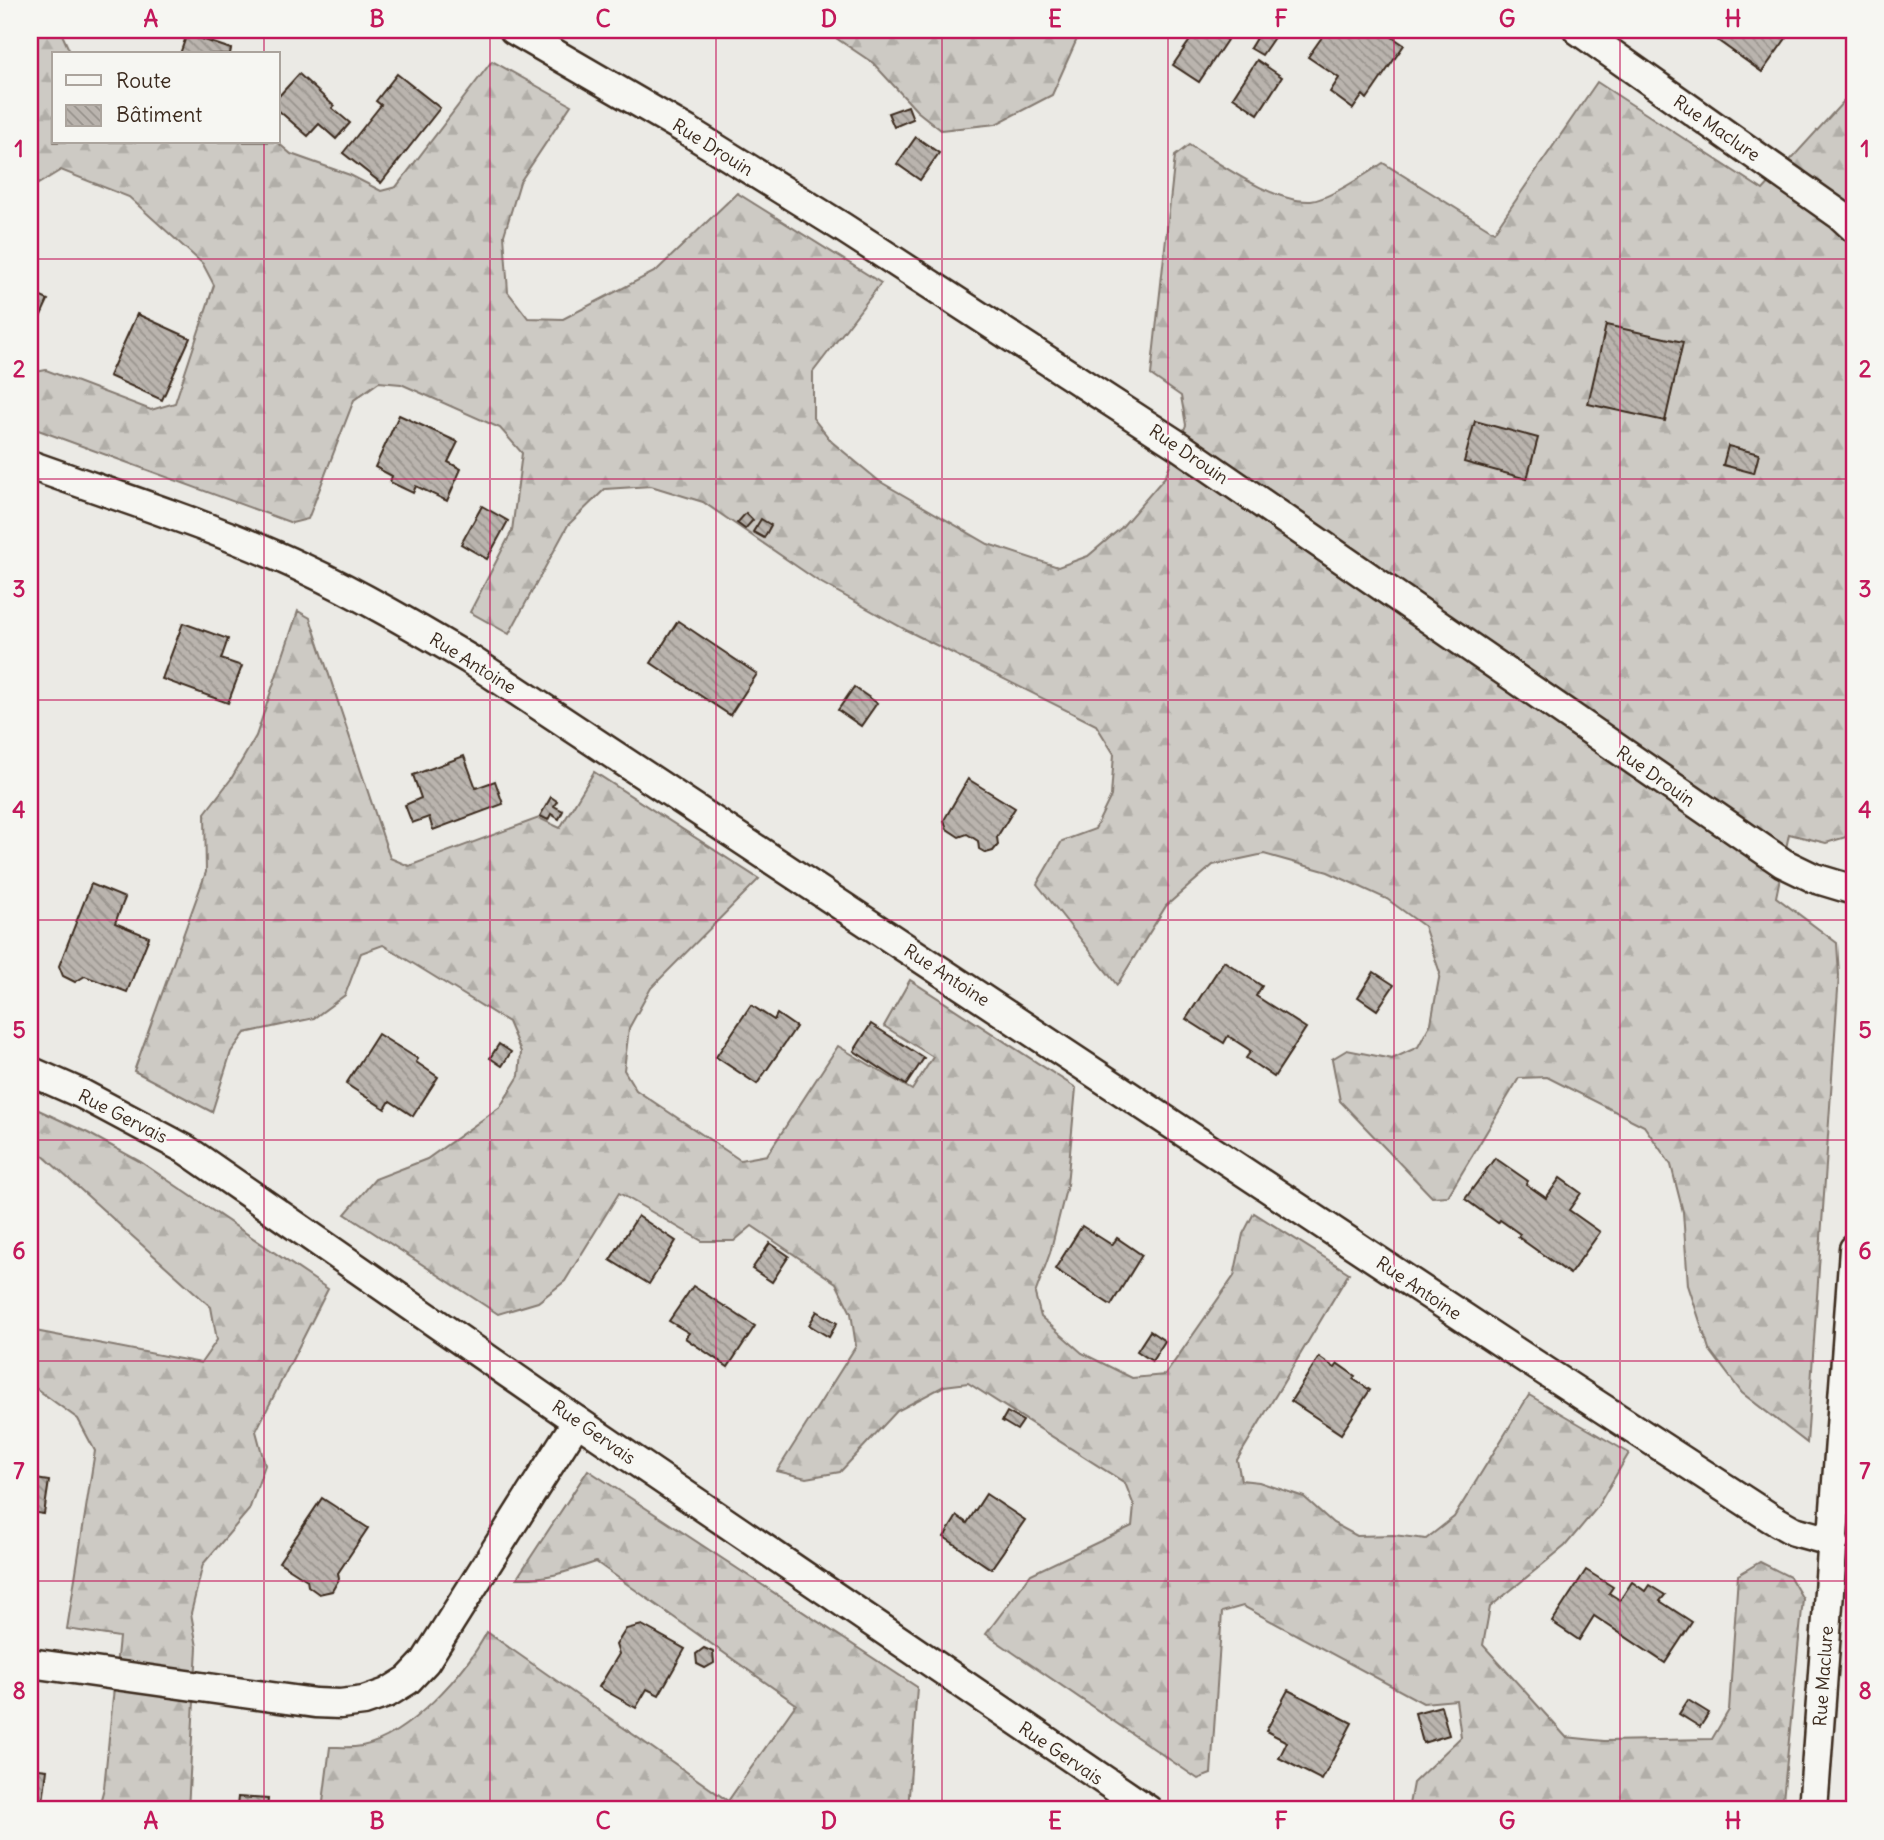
<svg xmlns="http://www.w3.org/2000/svg" width="1884" height="1840" font-family="Delius,sans-serif">
	<defs>
		<pattern id="forest-firs" width="22" height="20" patternUnits="userSpaceOnUse" patternTransform="scale(1.75)"><rect width="22" height="20" fill="#cdcac4"/><path d="M5 1l3.5 6h-7zM16 11l3.5 6h-7z" fill="#b1aea8"/></pattern>
		<pattern id="building-back-hatch" width="6" height="6" patternUnits="userSpaceOnUse" patternTransform="scale(1.75)"><rect width="6" height="6" fill="#bab4ae"/><path d="M-1 5l2 2M0 0l6 6M5-1l2 2" fill="none" stroke="#98938d"/></pattern>
	</defs>
	<rect width="100%" height="100%" fill="#ebeae5"/>
	<filter id="ink" filterUnits="userSpaceOnUse"><feTurbulence type="fractalNoise" baseFrequency=".0143" numOctaves="2"/><feDisplacementMap in="SourceGraphic" scale="14" xChannelSelector="R" yChannelSelector="G"/><feConvolveMatrix kernelMatrix="1 2 1 2 8 2 1 2 1" color-interpolation-filters="sRGB"/></filter>
	<g filter="url(#ink)">
		<!-- forest -->
		<g fill="url(#forest-firs)" stroke="#847a71" stroke-width="2">
			<path d="M30,30H60L71,54H54V142H277L291,154L350,175L381,191L396,187L492,61L571,105L520,182L504,235L508,292L528,318L563,319L656,271L737,193L881,283L813,372V418L832,442L879,481L988,544L1058,567L1088,556L1121,528L1165,477L1186,425L1181,396L1151,375L1175,156L1189,145C1221,164 1273,203 1311,201C1327,200 1368,173 1383,163L1494,232L1597,82L1763,190L1854,90V241L1849,253L1854,258V810L1846,837L1826,843L1789,834L1776,897L1837,943L1839,975L1807,1443L1742,1393L1709,1349L1688,1285L1683,1212L1671,1165L1644,1126L1547,1077L1519,1078L1448,1196L1432,1197L1340,1101L1332,1059L1347,1050L1392,1059L1418,1047L1431,1023L1440,973L1424,926L1387,899L1328,872L1264,854L1213,865L1166,906L1117,985L1037,884L1062,841L1095,829L1111,796L1114,754L1096,725L908,631L818,581L703,502L651,486L605,489L568,525L509,634L470,612L512,531L522,453L500,428L401,384L379,382L354,400L308,519L292,523L30,427V373L46,370L151,410L175,403L214,285L203,264L129,197L61,170L30,189Z"/>
			<polygon points="824,30 1081,30 1052,95 996,124 941,130 917,111 873,63"/>
			<polygon points="298,611 310,618 390,858 409,866 539,818 560,828 594,772 759,879 651,988 629,1028 624,1070 636,1090 740,1160 767,1155 838,1046 912,1090 933,1057 884,1026 910,980 1076,1088 1067,1185 1050,1253 1035,1294 1041,1317 1082,1353 1132,1378 1165,1375 1234,1276 1243,1234 1254,1213 1349,1273 1237,1460 1241,1480 1259,1482 1304,1497 1333,1523 1357,1536 1393,1535 1426,1539 1454,1517 1529,1395 1629,1453 1596,1509 1565,1546 1490,1607 1483,1645 1566,1737 1604,1741 1712,1739 1729,1710 1738,1575 1760,1562 1790,1577 1803,1599 1782,1810 1408,1810 1413,1783 1461,1737 1456,1700 1423,1703 1243,1606 1222,1612 1211,1774 1198,1779 986,1634 1031,1574 1132,1526 1134,1506 1125,1483 968,1383 944,1386 897,1411 840,1472 806,1478 777,1471 856,1346 851,1313 836,1283 752,1226 734,1241 702,1241 619,1193 565,1281 538,1302 498,1314 345,1214 375,1179 427,1159 500,1107 519,1076 521,1052 508,1022 383,945 361,953 345,995 314,1018 245,1033 231,1052 212,1112 134,1071 206,872 205,813 231,779 256,736"/>
			<polygon points="30,1106 88,1133 141,1162 328,1289 256,1431 265,1465 249,1510 203,1564 191,1613 197,1647 188,1810 98,1810 104,1788 119,1637 67,1629 95,1451 78,1419 30,1384 30,1330 201,1363 217,1340 211,1307 30,1144"/>
			<path d="M588,1470L917,1687L908,1810H322L330,1747C340,1747 352,1748 362,1746C409,1736 465,1673 487,1632L728,1801L796,1704L596,1562C567,1572 548,1579 517,1578Z"/>
		</g>
		<!-- building -->
		<g fill="url(#building-back-hatch)" stroke="#3b2a1e" stroke-width="2">
			<polygon points="1197,30 1213,30 1227,40 1199,82 1173,65"/>
			<polygon points="1261,30 1275,36 1262,55 1250,48"/>
			<polygon points="1327,30 1382,30 1404,45 1367,99 1363,95 1353,109 1330,92 1339,78 1308,57"/>
			<polygon points="1703,30 1792,30 1762,72"/>
			<polygon points="187,34 231,49 230,54 180,54"/>
			<polygon points="1257,60 1282,77 1258,114 1233,97"/>
			<polygon points="299,74 334,106 332,108 350,123 336,139 319,124 308,136 278,110 278,97"/>
			<polygon points="397,74 440,108 381,183 343,153 381,105 376,101"/>
			<polygon points="908,106 913,119 894,127 888,113"/>
			<polygon points="916,137 939,153 920,180 897,164"/>
			<polygon points="30,292 48,300 30,339"/>
			<polygon points="137,314 190,338 162,400 109,376"/>
			<polygon points="1606,325 1683,342 1665,421 1588,404"/>
			<polygon points="399,415 458,442 448,462 461,469 447,501 416,486 413,493 390,482 392,476 375,467"/>
			<polygon points="1475,421 1538,438 1527,479 1464,462"/>
			<polygon points="1728,446 1759,454 1754,473 1723,465"/>
			<polygon points="482,506 508,521 487,559 461,544"/>
			<polygon points="746,513 753,520 745,529 737,523"/>
			<polygon points="761,519 771,525 764,538 753,532"/>
			<polygon points="678,621 757,674 730,715 651,663"/>
			<polygon points="183,623 228,639 221,659 242,666 228,703 162,679"/>
			<polygon points="854,687 877,703 861,726 838,710"/>
			<polygon points="464,756 476,788 495,781 503,804 433,830 429,817 412,823 405,805 421,798 413,775"/>
			<polygon points="968,779 1015,808 997,837 998,845 993,851 986,853 979,849 978,841 967,834 959,837 947,829 944,820"/>
			<polygon points="551,797 557,801 554,806 563,811 559,819 551,814 548,820 540,816"/>
			<polygon points="91,884 125,898 115,923 149,937 127,992 85,976 75,982 63,976 59,966"/>
			<polygon points="1224,961 1262,986 1256,996 1306,1028 1274,1077 1246,1058 1251,1051 1228,1036 1224,1043 1186,1019"/>
			<polygon points="1374,972 1394,985 1377,1010 1358,997"/>
			<polygon points="751,1005 774,1020 777,1014 796,1027 757,1084 716,1057"/>
			<polygon points="871,1024 924,1058 906,1085 854,1051"/>
			<polygon points="378,1034 418,1059 416,1062 438,1077 413,1116 390,1101 385,1109 346,1084"/>
			<polygon points="499,1044 511,1052 502,1066 490,1058"/>
			<polygon points="1495,1158 1528,1181 1526,1184 1546,1198 1560,1178 1581,1193 1569,1210 1600,1232 1570,1274 1518,1237 1520,1234 1500,1220 1498,1223 1465,1199"/>
			<polygon points="638,1216 676,1241 649,1284 610,1260"/>
			<polygon points="1082,1226 1112,1245 1117,1238 1142,1255 1111,1305 1055,1269"/>
			<polygon points="770,1243 789,1256 772,1282 752,1269"/>
			<polygon points="693,1286 755,1326 728,1367 685,1338 689,1333 669,1321"/>
			<polygon points="817,1311 837,1323 829,1337 809,1325"/>
			<polygon points="1150,1331 1165,1341 1152,1361 1137,1351"/>
			<polygon points="1319,1357 1335,1368 1338,1364 1355,1376 1353,1379 1370,1390 1341,1434 1291,1401"/>
			<polygon points="1007,1412 1023,1421 1017,1430 1002,1421"/>
			<polygon points="30,1478 49,1481 44,1514 30,1512"/>
			<polygon points="986,1494 1025,1520 991,1569 944,1537 957,1516 967,1523"/>
			<polygon points="322,1498 368,1528 338,1573 339,1579 332,1591 319,1594 308,1586 307,1580 279,1562"/>
			<polygon points="1586,1570 1613,1587 1609,1593 1620,1600 1632,1582 1645,1591 1649,1585 1665,1595 1660,1601 1692,1622 1665,1663 1594,1616 1579,1640 1552,1622"/>
			<polygon points="642,1625 685,1649 659,1695 647,1689 636,1708 599,1687 619,1654 616,1645 626,1629"/>
			<polygon points="704,1648 713,1652 714,1663 705,1668 697,1664 696,1654"/>
			<polygon points="1288,1690 1352,1723 1322,1780 1279,1758 1287,1742 1266,1731"/>
			<polygon points="1688,1700 1709,1713 1700,1727 1679,1714"/>
			<polygon points="1441,1706 1449,1735 1423,1743 1415,1713"/>
			<polygon points="30,1768 47,1770 42,1810 30,1810"/>
			<polygon points="238,1797 268,1799 267,1810 214,1810 215,1804 237,1806"/>
		</g>
		<g fill="none" stroke-linecap="round" stroke-linejoin="round">
			<!-- street casing -->
			<g stroke="#3b2a1e" stroke-width="33">
				<g id="street">
					<polyline points="514,30 688,131 842,227 1176,444 1783,863 1814,878 1854,890"/>
					<polyline points="1578,30 1840,215 1854,228"/>
					<path d="M30,465C122,498 216,527 305,569C361,595 415,627 469,659L1525,1358L1771,1518L1794,1531L1834,1542"/>
					<polyline points="30,1071 82,1094 185,1149 577,1421 1148,1810"/>
					<polyline points="30,1663 315,1703 340,1704 364,1701 387,1693 408,1680 425,1662 577,1421"/>
					<polyline points="1813,1810 1854,1249"/>
				</g>
			</g>
			<!-- street -->
			<use href="#street" stroke="#f6f6f2" stroke-width="28"/>
		</g>
	</g>
	<!-- grid -->
	<path fill="none" stroke="#c2185b" stroke-width="2" stroke-opacity="0.55" d="M264,30V54M490,30V1810M716,30V1810M942,30V1810M1168,30V1810M1394,30V1810M1620,30V1810M264,142V1810M30,259H1854M30,479H1854M30,700H1854M30,920H1854M30,1140H1854M30,1361H1854M30,1581H1854"/>
	<g text-anchor="middle" dominant-baseline="central" stroke-width="5" stroke-linejoin="round" paint-order="stroke">
		<!-- street labels -->
		<g font-size="18" fill="#3b2a1e" stroke="#f6f6f2">
			<text transform="translate(1717 128) rotate(35)">Rue Maclure</text>
			<text transform="translate(713 147) rotate(32)">Rue Drouin</text>
			<text transform="translate(1189 454) rotate(34)">Rue Drouin</text>
			<text transform="translate(473 663) rotate(32)">Rue Antoine</text>
			<text transform="translate(1656 776) rotate(35)">Rue Drouin</text>
			<text transform="translate(947 975) rotate(33)">Rue Antoine</text>
			<text transform="translate(123 1116) rotate(27)">Rue Gervais</text>
			<text transform="translate(1419 1288) rotate(34)">Rue Antoine</text>
			<text transform="translate(594 1432) rotate(35)">Rue Gervais</text>
			<text transform="translate(1823 1676) rotate(-86)">Rue Maclure</text>
			<text transform="translate(1061 1753) rotate(34)">Rue Gervais</text>
		</g>
	</g>
	<!-- margin -->
	<rect width="1884" height="1840" fill="none" stroke="#f6f6f2" stroke-width="77"/>
	<!-- legend -->
	<rect x="52" y="52" width="228" height="91" fill="#f6f6f2" stroke="#aba49d" stroke-width="2"/>
	<rect x="66" y="75" width="35" height="10" fill="#f6f6f2" stroke="#aba49d" stroke-width="2"/>
	<text x="116" y="88" font-size="21" fill="#3b2a1e">Route</text>
	<rect x="66" y="105" width="35" height="21" fill="url(#building-back-hatch)" stroke="#aba49d" stroke-width="2"/>
	<text x="116" y="122" font-size="21" fill="#3b2a1e">Bâtiment</text>
	<rect x="38" y="38" width="1808" height="1763" fill="none" stroke="#c2185b" stroke-width="2.5"/>
	<g font-size="23" text-anchor="middle" font-weight="bold" fill="#c2185b">
		<text x="151" y="27">A</text>
		<text x="377" y="27">B</text>
		<text x="603" y="27">C</text>
		<text x="829" y="27">D</text>
		<text x="1055" y="27">E</text>
		<text x="1281" y="27">F</text>
		<text x="1507" y="27">G</text>
		<text x="1733" y="27">H</text>
		<text x="19" y="157">1</text>
		<text x="1865" y="157">1</text>
		<text x="19" y="377">2</text>
		<text x="1865" y="377">2</text>
		<text x="19" y="597">3</text>
		<text x="1865" y="597">3</text>
		<text x="19" y="818">4</text>
		<text x="1865" y="818">4</text>
		<text x="19" y="1038">5</text>
		<text x="1865" y="1038">5</text>
		<text x="19" y="1259">6</text>
		<text x="1865" y="1259">6</text>
		<text x="19" y="1479">7</text>
		<text x="1865" y="1479">7</text>
		<text x="19" y="1699">8</text>
		<text x="1865" y="1699">8</text>
		<text x="151" y="1829">A</text>
		<text x="377" y="1829">B</text>
		<text x="603" y="1829">C</text>
		<text x="829" y="1829">D</text>
		<text x="1055" y="1829">E</text>
		<text x="1281" y="1829">F</text>
		<text x="1507" y="1829">G</text>
		<text x="1733" y="1829">H</text>
	</g>
</svg>
